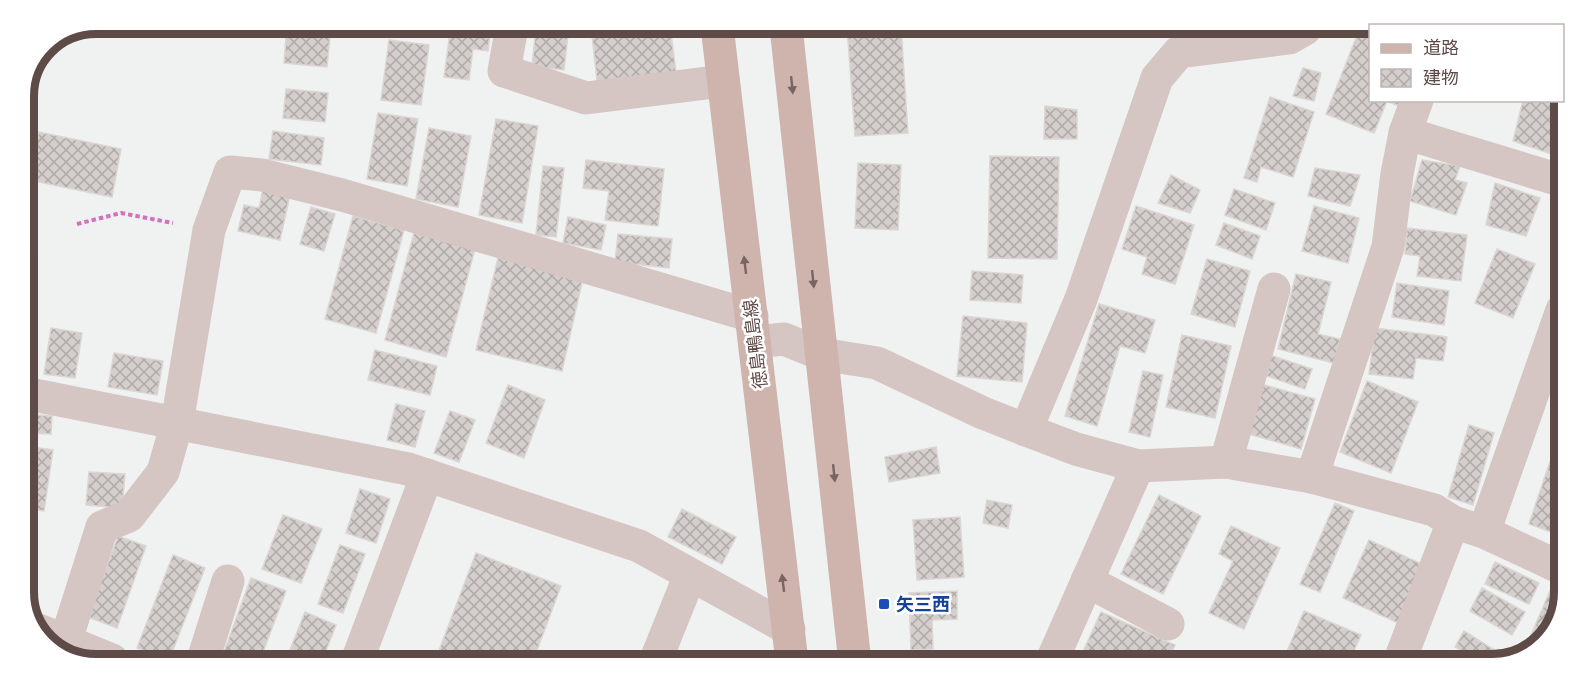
<svg xmlns="http://www.w3.org/2000/svg" width="1588" height="689" font-family="'Titillium Web','Noto Sans JP',sans-serif">
	<defs>
		<pattern id="building-cross-hatch" width="8" height="8" patternUnits="userSpaceOnUse" patternTransform="scale(1.5)"><rect width="8" height="8" fill="#d4cfcc"/><path d="M0 0l8 8M0 8l8-8" fill="none" stroke="#afaaa7"/></pattern>
	</defs>
	<rect width="100%" height="100%" fill="#eff2f1"/>
	<!-- building -->
	<g fill="url(#building-cross-hatch)" stroke="#dbd6d3" stroke-width="1.5">
		<polygon points="287,25 331,25 327,67 284,63"/>
		<polygon points="451,25 491,25 488,51 473,49 469,80 444,77"/>
		<polygon points="536,26 569,26 564,70 532,66"/>
		<polygon points="591,26 670,26 676,72 597,81"/>
		<polygon points="847,27 901,27 908,133 855,136"/>
		<polygon points="1358,33 1370,38 1370,100 1401,100 1399,106 1387,101 1374,133 1326,114"/>
		<polygon points="389,40 429,45 421,105 381,100"/>
		<polygon points="1303,68 1321,73 1314,101 1293,96"/>
		<polygon points="286,89 328,93 325,122 283,118"/>
		<polygon points="1270,97 1314,112 1293,177 1261,167 1257,182 1244,178"/>
		<polygon points="1523,100 1555,100 1564,103 1563,158 1513,141"/>
		<polygon points="1045,106 1077,110 1077,139 1044,139"/>
		<polygon points="378,113 418,119 407,186 367,179"/>
		<polygon points="496,119 538,126 522,223 479,215"/>
		<polygon points="429,128 471,136 458,207 416,199"/>
		<polygon points="273,131 324,138 321,165 269,159"/>
		<polygon points="39,132 121,149 112,197 29,180"/>
		<polygon points="990,156 1059,157 1057,259 988,258"/>
		<polygon points="586,160 664,169 658,226 605,220 609,191 583,188"/>
		<polygon points="1422,160 1460,166 1455,180 1467,183 1456,215 1410,201"/>
		<polygon points="858,163 901,165 898,230 855,228"/>
		<polygon points="543,166 564,168 556,237 536,235"/>
		<polygon points="1315,168 1360,175 1350,206 1308,196"/>
		<polygon points="1171,175 1200,190 1190,213 1158,203"/>
		<polygon points="1495,183 1540,198 1526,236 1486,225"/>
		<polygon points="263,189 290,195 280,240 238,231 244,205 259,208"/>
		<polygon points="1234,189 1275,203 1266,230 1225,215"/>
		<polygon points="1136,206 1194,225 1175,284 1142,274 1147,257 1122,249"/>
		<polygon points="1314,206 1359,218 1348,263 1302,251"/>
		<polygon points="311,207 335,214 324,251 300,244"/>
		<polygon points="353,216 404,230 376,333 325,319"/>
		<polygon points="568,217 606,225 601,250 563,243"/>
		<polygon points="1224,223 1260,236 1252,259 1216,245"/>
		<polygon points="24,228 29,229 24,261"/>
		<polygon points="1407,228 1467,235 1461,281 1417,276 1420,256 1405,254"/>
		<polygon points="414,233 475,249 446,357 385,340"/>
		<polygon points="618,234 672,239 669,268 615,262"/>
		<polygon points="1497,249 1535,264 1513,318 1475,303"/>
		<polygon points="498,258 583,278 562,371 476,350"/>
		<polygon points="1207,259 1250,271 1235,327 1191,314"/>
		<polygon points="972,271 1023,275 1021,303 970,300"/>
		<polygon points="1296,274 1331,282 1318,334 1340,339 1334,363 1278,349"/>
		<polygon points="1397,283 1449,291 1444,325 1392,317"/>
		<polygon points="1099,304 1155,320 1145,353 1120,346 1097,426 1065,416"/>
		<polygon points="963,316 1027,323 1022,382 957,376"/>
		<polygon points="51,328 82,333 75,378 44,374"/>
		<polygon points="1375,328 1447,337 1443,361 1416,358 1413,379 1369,374"/>
		<polygon points="1182,335 1231,346 1215,418 1166,407"/>
		<polygon points="375,350 437,366 430,395 368,380"/>
		<polygon points="114,353 163,361 157,395 108,387"/>
		<polygon points="1270,355 1312,369 1305,389 1264,375"/>
		<polygon points="1143,371 1163,375 1150,437 1129,432"/>
		<polygon points="1367,381 1418,402 1391,473 1340,452"/>
		<polygon points="1261,384 1315,399 1301,449 1249,434"/>
		<polygon points="508,385 545,400 524,458 486,443"/>
		<polygon points="396,404 425,411 415,447 387,440"/>
		<polygon points="450,411 475,420 459,462 434,453"/>
		<polygon points="24,414 52,416 51,434 24,433"/>
		<polygon points="1469,425 1494,433 1473,505 1448,497"/>
		<polygon points="1560,432 1559,535 1529,524"/>
		<polygon points="24,446 53,450 44,511 24,508"/>
		<polygon points="936,447 940,473 889,482 885,457"/>
		<polygon points="89,472 125,474 122,508 86,505"/>
		<polygon points="360,489 390,499 376,543 346,533"/>
		<polygon points="1159,495 1201,516 1163,594 1121,574"/>
		<polygon points="987,500 1012,505 1008,528 983,523"/>
		<polygon points="1335,503 1354,511 1320,592 1300,584"/>
		<polygon points="682,509 736,537 722,564 668,537"/>
		<polygon points="283,515 322,529 301,583 262,569"/>
		<polygon points="960,517 964,577 917,580 913,520"/>
		<polygon points="1231,526 1280,548 1244,629 1209,613 1233,561 1219,554"/>
		<polygon points="118,536 146,546 117,628 88,617"/>
		<polygon points="1369,540 1424,565 1398,623 1343,598"/>
		<polygon points="340,545 365,554 343,613 318,604"/>
		<polygon points="476,553 561,586 533,661 435,661"/>
		<polygon points="173,555 205,568 169,660 168,660 137,648"/>
		<polygon points="1495,562 1539,583 1529,604 1485,584"/>
		<polygon points="251,578 286,591 260,660 221,660"/>
		<polygon points="1482,588 1525,612 1512,635 1470,611"/>
		<polygon points="957,591 957,619 932,620 933,649 911,650 909,593"/>
		<polygon points="1550,591 1559,595 1559,620 1533,652 1525,649"/>
		<polygon points="1304,611 1361,635 1348,664 1291,664 1283,661"/>
		<polygon points="305,612 336,625 322,661 286,660"/>
		<polygon points="1101,612 1175,645 1166,664 1102,664 1082,654"/>
		<polygon points="1464,631 1504,656 1499,663 1492,665 1485,665 1455,647"/>
		<polygon points="1451,656 1468,665 1446,665"/>
	</g>
	<g fill="none" stroke-linecap="round" stroke-linejoin="round">
		<!-- path -->
		<polyline stroke="#d073bf" stroke-width="4" stroke-dasharray="4.5 3" stroke-linecap="butt" points="77,224 121,213 173,223"/>
		<!-- minor -->
		<g stroke="#d5c5c3" stroke-width="33">
			<polyline points="512,26 504,71 586,98 723,81"/>
			<polyline points="1405,133 1417,100"/>
			<polyline points="755,342 784,339 821,354 877,363 983,413 1026,430 1076,449 1138,466 1226,462 1312,477 1434,510 1453,522 1484,532 1559,567"/>
			<polyline points="24,393 408,469 639,546 789,629"/>
			<polyline points="1026,430 1081,299 1157,78 1179,52 1289,38 1305,29"/>
			<polyline points="1226,462 1274,289"/>
			<polyline points="1312,477 1388,247 1397,174 1405,133 1563,181"/>
			<polyline points="1484,532 1562,310"/>
			<polyline points="1087,581 1168,624"/>
			<polyline points="36,629 112,660"/>
			<polyline points="66,640 102,527 129,516 163,472 177,423 209,230 230,172 262,175 342,195 752,316"/>
			<polyline points="1054,656 1138,466"/>
			<polyline points="203,660 228,581"/>
			<polyline points="357,661 427,475"/>
			<polyline points="655,662 690,575"/>
			<polyline points="1398,665 1453,522"/>
		</g>
		<!-- major -->
		<g stroke="#cfb4ae" stroke-width="33">
			<polyline points="717,26 792,662"/>
			<polyline points="786,27 855,663"/>
		</g>
	</g>
	<!-- one-way arrows -->
	<defs><path id="oneway-solid" d="M-6-.8H1V-3.2L6.5 0L1 3.2V.8H-6Z" transform="scale(1.5)"/></defs>
	<g fill="#7a6461">
		<use href="#oneway-solid" transform="translate(792 85) rotate(84)"/>
		<use href="#oneway-solid" transform="translate(745 265) rotate(-97)"/>
		<use href="#oneway-solid" transform="translate(813 279) rotate(84)"/>
		<use href="#oneway-solid" transform="translate(834 473) rotate(84)"/>
		<use href="#oneway-solid" transform="translate(783 583) rotate(-97)"/>
	</g>
	<!-- markers -->
	<rect fill="#1a4fb4" stroke="#fff" stroke-width="2" x="878" y="598" width="12" height="12" rx="3"/>
	<g text-anchor="middle" dominant-baseline="central" stroke-width="5" stroke-linejoin="round" paint-order="stroke">
		<!-- street labels -->
		<g font-size="18" fill="#5e4a47" stroke="#fff">
			<text transform="translate(755 344) rotate(-97)">徳島鴨島線</text>
		</g>
		<!-- transit labels -->
		<g font-size="18" font-weight="bold" fill="#164399" stroke="#fff" text-anchor="start">
			<text x="896" y="604">矢三西</text>
		</g>
	</g>
	<!-- crop -->
	<path d="M0 0H1588V689H0ZM96 34H1492A62 62 0 0 1 1554 96V592A62 62 0 0 1 1492 654H96A62 62 0 0 1 34 592V96A62 62 0 0 1 96 34Z" fill="#fff" fill-rule="evenodd"/>
	<path fill="none" stroke="#5e4a47" stroke-width="8" d="M96 34H1492A62 62 0 0 1 1554 96V592A62 62 0 0 1 1492 654H96A62 62 0 0 1 34 592V96A62 62 0 0 1 96 34Z"/>
	<!-- legend -->
	<rect x="1369" y="24" width="195" height="78" fill="#ffffff" stroke="#bfb7b5" stroke-width="1.5"/>
	<rect x="1381" y="44" width="30" height="9" fill="#cfb4ae" stroke="#bfb7b5" stroke-width="1.5"/>
	<text x="1423" y="54" font-size="18" fill="#5e4a47">道路</text>
	<rect x="1381" y="69" width="30" height="18" fill="url(#building-cross-hatch)" stroke="#bfb7b5" stroke-width="1.5"/>
	<text x="1423" y="84" font-size="18" fill="#5e4a47">建物</text>
</svg>
